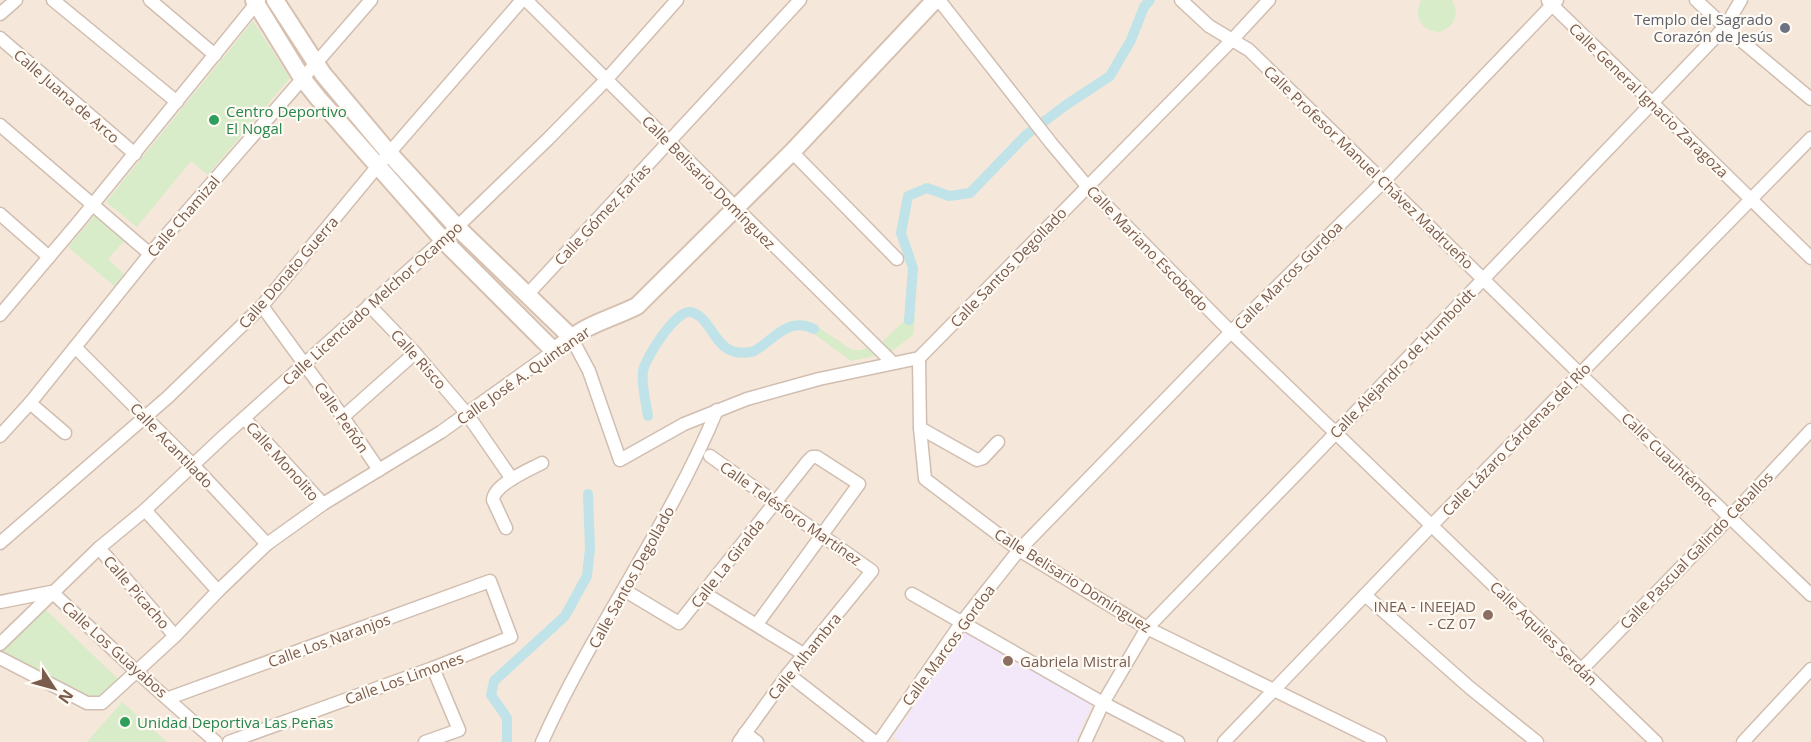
<svg xmlns="http://www.w3.org/2000/svg" width="1811" height="742" font-family="'Open Sans',sans-serif">
	<rect width="100%" height="100%" fill="#fdf6ec"/>
	<!-- residential -->
	<rect fill="#f5e8da" x="0" y="0" width="1811" height="742"/>
	<!-- education -->
	<polygon fill="#f3e8fa" points="963,631 1093,704 1075,742 901,742 893,737"/>
	<!-- green -->
	<g fill="#d8ecc9">
		<path d="M1421,0H1452C1460,14 1455,26 1440,32C1421,31 1413,17 1421,0Z"/>
		<polygon points="253,21 290,78 208,175 191,161 137,227 106,202"/>
		<polygon points="95,215 125,240 108,259 124,274 114,286 68,247"/>
		<polygon points="907,318 915,318 913,335 891,352 887,351 880,344"/>
		<polygon points="818,327 852,350 863,350 866,347 875,356 851,361 814,334"/>
		<polygon points="44,608 118,679 93,705 0,654"/>
		<polygon points="122,702 167,742 87,742"/>
	</g>
	<g fill="none" stroke-linecap="round" stroke-linejoin="round">
		<!-- canal -->
		<g stroke="#bfe3e8" stroke-width="10">
			<polyline points="909,320 913,268 901,233 908,196 927,188 949,196 970,193 1026,135 1066,105 1110,76 1131,40 1144,7 1150,0"/>
			<path d="M648,416C646,402 641,385 643,371C645,358 676,310 690,312C714,316 713,359 750,352C755,352 758,348 762,346C779,333 792,318 814,329"/>
			<polyline points="507,742 507,718 491,695 494,681 565,616 587,576 590,548 588,494"/>
		</g>
		<!-- street casing -->
		<g stroke="#d1beb0" stroke-width="15">
			<g id="street">
				<polyline points="53,0 177,102"/>
				<polyline points="150,0 215,55"/>
				<polyline points="526,0 893,363"/>
				<polyline points="939,0 1051,143 1087,186 1231,332 1656,742"/>
				<polyline points="1181,0 1209,26 1249,50 1580,374 1811,595"/>
				<polyline points="1696,0 1725,27 1811,99"/>
				<polyline points="1548,1 1811,258"/>
				<polyline points="0,14 16,0"/>
				<polyline points="0,38 135,154"/>
				<polyline points="0,125 150,254"/>
				<polyline points="792,152 897,259"/>
				<polyline points="0,214 49,257"/>
				<polyline points="527,295 800,0"/>
				<polyline points="369,305 415,353 467,414 512,479"/>
				<polyline points="262,306 343,417 379,470"/>
				<polyline points="0,315 81,219 259,0"/>
				<polyline points="571,337 589,371 620,460 684,424 747,399 819,379 919,358 1232,40 1269,0"/>
				<polyline points="75,347 193,465 267,544"/>
				<polyline points="919,358 920,428 925,479 1019,550 1147,628 1380,742"/>
				<polyline points="30,403 65,433"/>
				<polyline points="343,417 415,353"/>
				<polyline points="244,418 323,504"/>
				<polyline points="920,428 977,460 983,458 998,442"/>
				<polyline points="0,436 30,403 150,254 371,0"/>
				<polyline points="710,456 872,571 788,674 739,742"/>
				<polyline points="145,510 218,591"/>
				<path d="M506,528L493,500C494,484 529,470 542,463"/>
				<polyline points="0,543 168,397 262,306 377,167 522,0"/>
				<polyline points="99,548 175,636"/>
				<polyline points="624,590 679,623 808,461 812,457 817,457 859,484 757,624"/>
				<polyline points="52,592 136,671 216,742"/>
				<polyline points="704,593 805,655"/>
				<polyline points="912,594 1103,703 1178,742"/>
				<polyline points="1365,595 1469,687 1537,742"/>
				<polyline points="0,602 51,592"/>
				<polyline points="0,644 99,548 145,510 225,435 457,227 548,139 606,80 677,0"/>
				<polyline points="0,658 87,703 102,703 175,636 218,591 267,544 323,504 441,432 554,351"/>
				<polyline points="1581,670 1730,517 1811,430"/>
				<polyline points="788,674 875,742"/>
				<polyline points="169,698 490,581 511,637 433,668 229,742"/>
				<polyline points="745,733 757,742"/>
				<polyline points="425,742 459,730 433,668"/>
				<path d="M542,742C593,628 669,526 717,410"/>
				<polyline points="879,742 962,622 1019,550 1231,332 1383,182 1557,0"/>
				<polyline points="1085,742 1103,703 1147,628 1305,465 1725,27 1741,0"/>
				<polyline points="1224,742 1432,525 1811,138"/>
				<polyline points="1743,742 1811,669"/>
			</g>
		</g>
		<!-- secondary casing -->
		<g stroke="#d6c0b0" stroke-width="20">
			<g id="secondary">
				<path d="M254,0L302,78L318,98L443,240L554,351C565,342 576,333 589,327C605,319 621,314 637,306L792,152L935,0"/>
				<polyline points="275,0 323,74 389,153 457,227 571,337"/>
			</g>
		</g>
		<!-- street -->
		<use href="#street" stroke="#fff" stroke-width="12"/>
		<!-- secondary -->
		<use href="#secondary" stroke="#fff" stroke-width="16"/>
	</g>
	<!-- markers -->
	<circle fill="#6b7280" stroke="#fffaf3" stroke-width="2" cx="1785" cy="28" r="6"/>
	<g fill="#2e9e5b" stroke="#fffaf3" stroke-width="2">
		<circle cx="214" cy="120" r="6"/>
		<circle cx="125" cy="722" r="6"/>
	</g>
	<g fill="#8d6e63" stroke="#fffaf3" stroke-width="2">
		<circle cx="1488" cy="615" r="6"/>
		<circle cx="1008" cy="661" r="6"/>
	</g>
	<g text-anchor="middle" dominant-baseline="central" stroke-width="4.5" stroke-linejoin="round" paint-order="stroke">
		<!-- worship labels -->
		<g font-size="15" fill="#5b616d" stroke="#fffaf3" text-anchor="end">
			<text x="1773" y="19">Templo del Sagrado<tspan x="1773" dy="17">Corazón de Jesús</tspan></text>
		</g>
		<!-- street labels -->
		<g font-size="15" fill="#7a5c4d" stroke="#fffaf3">
			<text transform="translate(67 96) rotate(41)">Calle Juana de Arco</text>
			<text transform="translate(1649 100) rotate(44)">Calle General Ignacio Zaragoza</text>
			<text transform="translate(1369 167) rotate(44)">Calle Profesor Manuel Chávez Madrueño</text>
			<text transform="translate(709 182) rotate(45)">Calle Belisario Domínguez</text>
			<text transform="translate(602 214) rotate(-47)">Calle Gómez Farías</text>
			<text transform="translate(183 216) rotate(-49)">Calle Chamizal</text>
			<text transform="translate(1148 248) rotate(46)">Calle Mariano Escobedo</text>
			<text transform="translate(1008 267) rotate(-46)">Calle Santos Degollado</text>
			<text transform="translate(288 272) rotate(-49)">Calle Donato Guerra</text>
			<text transform="translate(1288 275) rotate(-45)">Calle Marcos Gurdoa</text>
			<text transform="translate(372 303) rotate(-42)">Calle Licenciado Melchor Ocampo</text>
			<text transform="translate(419 359) rotate(48)">Calle Risco</text>
			<text transform="translate(1402 363) rotate(-46)">Calle Alejandro de Humboldt</text>
			<text transform="translate(523 375) rotate(-35)">Calle José A. Quintanar</text>
			<text transform="translate(342 417) rotate(55)">Calle Peñón</text>
			<text transform="translate(1516 439) rotate(-46)">Calle Lázaro Cárdenas del Río</text>
			<text transform="translate(172 445) rotate(46)">Calle Acantilado</text>
			<text transform="translate(1670 459) rotate(44)">Calle Cuauhtémoc</text>
			<text transform="translate(283 461) rotate(48)">Calle Monolito</text>
			<text transform="translate(791 513) rotate(35)">Calle Telésforo Martínez</text>
			<text transform="translate(1696 550) rotate(-46)">Calle Pascual Galindo Ceballos</text>
			<text transform="translate(727 563) rotate(-52)">Calle La Giralda</text>
			<text transform="translate(631 577) rotate(-61)">Calle Santos Degollado</text>
			<text transform="translate(1073 580) rotate(32)">Calle Belisario Domínguez</text>
			<text transform="translate(137 592) rotate(49)">Calle Picacho</text>
			<text transform="translate(1544 633) rotate(44)">Calle Aquiles Serdán</text>
			<text transform="translate(329 640) rotate(-20)">Calle Los Naranjos</text>
			<text transform="translate(948 645) rotate(-54)">Calle Marcos Gordoa</text>
			<text transform="translate(115 649) rotate(42)">Calle Los Guayabos</text>
			<text transform="translate(804 656) rotate(-51)">Calle Alhambra</text>
			<text transform="translate(404 678) rotate(-20)">Calle Los Limones</text>
		</g>
		<!-- leisure labels -->
		<g font-size="15" fill="#27864d" stroke="#fffaf3" text-anchor="start">
			<text x="226" y="111">Centro Deportivo<tspan x="226" dy="17">El Nogal</tspan></text>
			<text x="137" y="722">Unidad Deportiva Las Peñas</text>
		</g>
		<!-- education labels -->
		<g font-size="15" fill="#785e54" stroke="#fffaf3" text-anchor="end">
			<text x="1476" y="606">INEA - INEEJAD<tspan x="1476" dy="17">- CZ 07</tspan></text>
			<text x="1020" y="661" text-anchor="start">Gabriela Mistral</text>
		</g>
	</g>
	<!-- north arrow -->
	<g transform="translate(54 688) rotate(126)" stroke="#fffaf3" stroke-width="4.5" paint-order="stroke">
	<path d="M0-4.5L10 22L0 15L-10 22Z" fill="#7a5c4d"/>
	<text y="-9" font-size="16" font-weight="bold" text-anchor="middle" fill="#7a5c4d">N</text>
	</g>
</svg>
